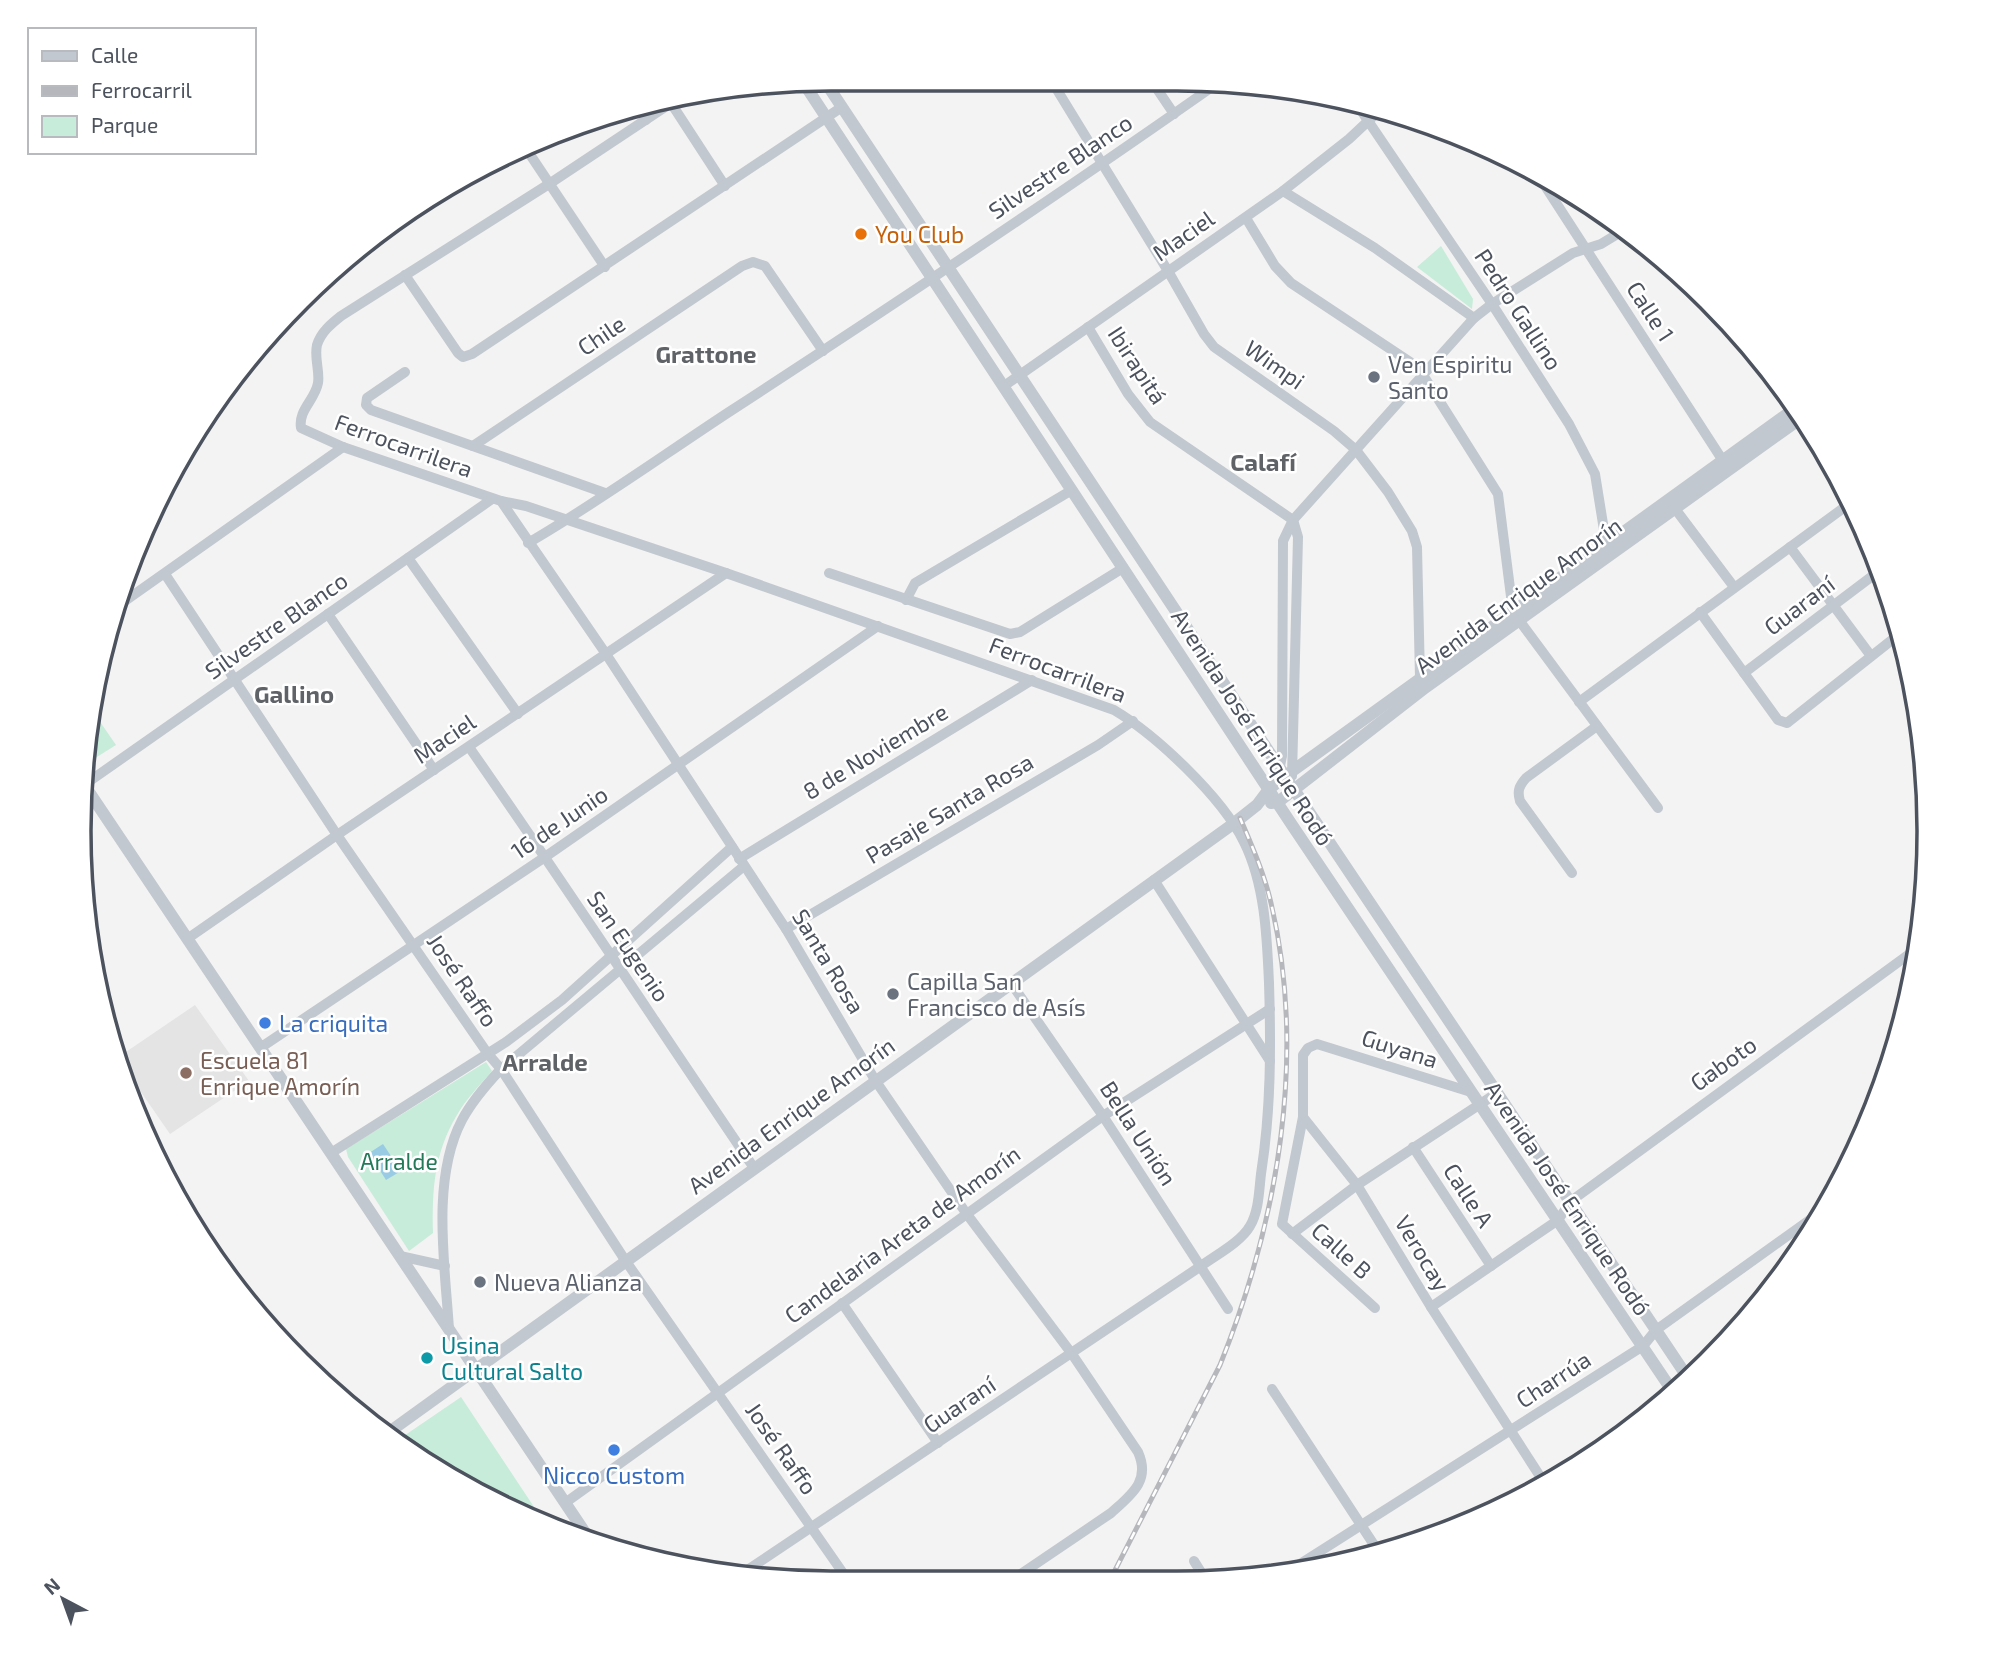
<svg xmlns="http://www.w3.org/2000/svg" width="2008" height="1662" font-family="'Exo 2',sans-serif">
	<rect width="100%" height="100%" fill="#f4f3f3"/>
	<!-- education -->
	<polygon fill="#e5e4e4" points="195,1005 249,1081 170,1134 123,1066 120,1056"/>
	<!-- green -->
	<g fill="#c7ecda">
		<polygon points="1441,246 1473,299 1472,309 1417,267"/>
		<polygon points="94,713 116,745 84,765"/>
		<path d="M486,1062L492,1071C480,1085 466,1099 457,1115C434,1153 432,1190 433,1233L409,1251L348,1157L346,1149Z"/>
		<polygon points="461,1397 544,1522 545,1523 499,1506 395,1442"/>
	</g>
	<!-- water -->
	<polygon fill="#99cbe4" points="383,1144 401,1171 386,1180 369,1153"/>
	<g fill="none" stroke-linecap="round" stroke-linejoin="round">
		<!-- minor -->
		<g stroke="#c2c8cf" stroke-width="10">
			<polyline points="1051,80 1168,271 1204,334 1214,347 1334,431 1356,450 1388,492 1412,531 1417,547 1420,678 1424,685"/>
			<polyline points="1151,80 1174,114"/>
			<path d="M677,99L549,184L341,316C331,324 321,332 317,345C314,358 320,371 318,383C315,400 298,410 301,428L343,447L501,501L606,654L786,929L875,1080L966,1213L1072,1354L1138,1452C1151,1481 1131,1495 1111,1513L1009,1582"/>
			<polyline points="671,103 725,186"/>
			<polyline points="1356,103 1492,304 1569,424 1595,474 1604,530 1607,542 1613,549"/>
			<polyline points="636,104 646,120"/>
			<polyline points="527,150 605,267"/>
			<polyline points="1538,175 1727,467"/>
			<polyline points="1283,191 1375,248 1474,318"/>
			<polyline points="1246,218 1275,266 1291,283 1410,362 1423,375 1498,494 1513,612 1658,808"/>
			<polyline points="405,275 458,353 463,357 472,354 842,107"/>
			<polyline points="1088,327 1128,394 1150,422 1293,520"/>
			<polyline points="405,372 367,398 366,405 371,410 605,493"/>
			<polyline points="1004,386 1283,191 1349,139 1380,110"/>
			<polyline points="1786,393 1800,415"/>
			<polyline points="473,446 742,266 753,262 765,266 823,351"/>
			<path d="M501,501L526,506L726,573L1114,710C1156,735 1222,797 1244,842C1265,884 1267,937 1269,983C1271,1047 1271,1110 1261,1174C1259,1190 1259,1211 1250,1226C1241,1242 1216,1255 1201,1266L740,1575"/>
			<polyline points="1670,502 1734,587"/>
			<path d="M528,543C597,503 662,456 729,412C895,304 1060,194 1222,80"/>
			<polyline points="1790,547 1871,656"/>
			<polyline points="408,558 518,714"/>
			<polyline points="829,573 1010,634 1020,632 1123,568"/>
			<polyline points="165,574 337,835 488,1054 501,1069 625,1260 843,1573 846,1582"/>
			<polyline points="906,600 915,583 1072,490"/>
			<polyline points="115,608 343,447"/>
			<polyline points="1700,612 1778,720 1787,723 1902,632"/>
			<polyline points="328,614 434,770"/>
			<polyline points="1744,673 1879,571"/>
			<polyline points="1579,702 1853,501"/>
			<path d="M469,747C566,886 659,1028 754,1168"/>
			<polyline points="1279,771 1282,756 1283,541 1293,520 1474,318 1492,304 1573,253 1601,244 1624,230"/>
			<polyline points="1292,776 1298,537 1293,520"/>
			<polyline points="84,785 492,499"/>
			<polyline points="739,859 1032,680"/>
			<path d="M1572,873L1520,801C1517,791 1519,786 1526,778L1597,726"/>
			<polyline points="1154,880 1270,1061"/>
			<polyline points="786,929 1098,745 1133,721"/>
			<polyline points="187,939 337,835 726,573"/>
			<polyline points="1011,983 1103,1116 1228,1309"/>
			<polyline points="260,1048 545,857 878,626"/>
			<polyline points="1471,1092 1317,1044 1308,1048 1303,1055 1303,1117 1357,1185 1431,1307 1545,1484"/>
			<polyline points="1303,1117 1282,1224 1375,1308"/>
			<polyline points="1413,1147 1491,1266"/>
			<polyline points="331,1153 506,1042 562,1000 732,847"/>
			<polyline points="1292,1234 1357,1185 1497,1093"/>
			<polyline points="400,1256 445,1266"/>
			<polyline points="842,1303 938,1443"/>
			<polyline points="1431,1307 1558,1220 1571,1201 1919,947"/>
			<path d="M449,1329C445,1265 431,1179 462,1120C472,1101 486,1085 501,1069L744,866"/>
			<polyline points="1272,1389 1380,1554"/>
			<polyline points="565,1503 1103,1116 1270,1009"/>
			<polyline points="1194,1561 1207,1582"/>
			<polyline points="1289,1571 1643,1346 1656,1330 1829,1206"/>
		</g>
		<!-- tertiary -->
		<g stroke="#c2c8cf" stroke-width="12">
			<polyline points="824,80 1285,776 1688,1378"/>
			<polyline points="803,82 1292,825 1673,1392"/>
			<polyline points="81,780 590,1540"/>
			<polyline points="1271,803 1278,802 1426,687 1804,416"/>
			<polyline points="385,1435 1233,824 1257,805 1269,789 1291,772 1797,407"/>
		</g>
		<!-- rail casing -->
		<g stroke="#b5b7bc" stroke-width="5">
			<path id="rail" d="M1109,1582L1220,1365C1278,1221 1307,1056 1271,903C1264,873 1252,846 1240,818"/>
		</g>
		<!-- rail -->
		<use href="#rail" stroke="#fff" stroke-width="2.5" stroke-dasharray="8" stroke-linecap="butt"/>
	</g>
	<!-- markers -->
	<circle fill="#e8710a" stroke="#fff" stroke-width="2.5" cx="861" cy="234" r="7"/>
	<g fill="#6b7280" stroke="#fff" stroke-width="2.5">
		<circle cx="1374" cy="377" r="7"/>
		<circle cx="893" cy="994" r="7"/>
		<circle cx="480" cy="1282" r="7"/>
	</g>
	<g fill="#3f7fe0" stroke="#fff" stroke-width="2.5">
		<circle cx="265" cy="1023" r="7"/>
		<circle cx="614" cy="1450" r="7"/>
	</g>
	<circle fill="#8d6e63" stroke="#fff" stroke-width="2.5" cx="186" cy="1073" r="7"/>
	<circle fill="#0f9aa8" stroke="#fff" stroke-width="2.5" cx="427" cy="1358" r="7"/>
	<g text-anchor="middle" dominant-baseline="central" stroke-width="5" stroke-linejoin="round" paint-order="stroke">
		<!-- street labels -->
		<g font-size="23" fill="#4c535e" stroke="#fff">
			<text transform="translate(1060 166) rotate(-34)">Silvestre Blanco</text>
			<text transform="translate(1183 235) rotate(-35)">Maciel</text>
			<text transform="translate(1519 309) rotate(57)">Pedro Gallino</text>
			<text transform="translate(1651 311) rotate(57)">Calle 1</text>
			<text transform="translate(601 335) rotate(-34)">Chile</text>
			<text transform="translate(1275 364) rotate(35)">Wimpi</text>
			<text transform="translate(1138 365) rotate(57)">Ibirapitá</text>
			<text transform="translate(404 445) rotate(20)">Ferrocarrilera</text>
			<text transform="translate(1518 595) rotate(-36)">Avenida Enrique Amorín</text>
			<text transform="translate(1799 605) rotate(-37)">Guaraní</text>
			<text transform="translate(276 625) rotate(-35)">Silvestre Blanco</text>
			<text transform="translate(1058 669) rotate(21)">Ferrocarrilera</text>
			<text transform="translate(1253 727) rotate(57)">Avenida José Enrique Rodó</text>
			<text transform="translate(444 738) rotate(-34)">Maciel</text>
			<text transform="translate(875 751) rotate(-31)">8 de Noviembre</text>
			<text transform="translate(949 808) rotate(-31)">Pasaje Santa Rosa</text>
			<text transform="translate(559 822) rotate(-34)">16 de Junio</text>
			<text transform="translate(629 946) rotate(56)">San Eugenio</text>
			<text transform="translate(829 961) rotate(59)">Santa Rosa</text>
			<text transform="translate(463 980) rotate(56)">José Raffo</text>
			<text transform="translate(1400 1048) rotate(18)">Guyana</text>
			<text transform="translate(1723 1063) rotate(-36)">Gaboto</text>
			<text transform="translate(791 1115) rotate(-36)">Avenida Enrique Amorín</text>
			<text transform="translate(1139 1133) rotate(57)">Bella Unión</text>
			<text transform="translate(1469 1195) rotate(57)">Calle A</text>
			<text transform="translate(1568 1198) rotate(56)">Avenida José Enrique Rodó</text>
			<text transform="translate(902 1234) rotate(-36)">Candelaria Areta de Amorín</text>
			<text transform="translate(1342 1250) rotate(42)">Calle B</text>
			<text transform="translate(1423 1253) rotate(59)">Verocay</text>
			<text transform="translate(1553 1379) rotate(-33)">Charrúa</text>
			<text transform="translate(959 1404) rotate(-34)">Guaraní</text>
			<text transform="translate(782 1448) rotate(55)">José Raffo</text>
		</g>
		<!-- food labels -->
		<g font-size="23" fill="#c56008" stroke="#fff" text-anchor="start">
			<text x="875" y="234">You Club</text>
		</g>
		<!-- worship labels -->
		<g font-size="23" fill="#5b616d" stroke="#fff" text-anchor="start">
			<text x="1388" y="364">Ven Espiritu<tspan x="1388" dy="26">Santo</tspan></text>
			<text x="907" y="981">Capilla San<tspan x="907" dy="26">Francisco de Asís</tspan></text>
			<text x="494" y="1282">Nueva Alianza</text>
		</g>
		<!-- shop labels -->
		<g font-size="23" fill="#366cbe" stroke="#fff" text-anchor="start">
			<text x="279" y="1023">La criquita</text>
			<text x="614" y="1475" text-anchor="middle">Nicco Custom</text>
		</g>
		<!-- education labels -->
		<g font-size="23" fill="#785e54" stroke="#fff" text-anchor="start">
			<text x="200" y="1060">Escuela 81<tspan x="200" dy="26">Enrique Amorín</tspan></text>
		</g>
		<!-- park labels -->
		<g font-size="23" fill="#237959" stroke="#fff">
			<text x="399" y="1161">Arralde</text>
		</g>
		<!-- culture labels -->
		<g font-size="23" fill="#0d838f" stroke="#fff" text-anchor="start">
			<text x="441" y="1345">Usina<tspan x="441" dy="26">Cultural Salto</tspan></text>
		</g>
		<!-- neighbourhood labels -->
		<g font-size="24" font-weight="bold" fill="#5f6266" stroke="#fff">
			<text x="706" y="353">Grattone</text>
			<text x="1263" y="461">Calafí</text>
			<text x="294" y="693">Gallino</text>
			<text x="545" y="1061">Arralde</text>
		</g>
	</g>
	<!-- crop -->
	<path d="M0 0H2008V1662H0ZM831 91H1177A740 740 0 0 1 1917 831V831A740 740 0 0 1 1177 1571H831A740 740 0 0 1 91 831V831A740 740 0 0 1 831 91Z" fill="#fff" fill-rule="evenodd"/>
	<path fill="none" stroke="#4c535e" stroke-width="3.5" d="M831 91H1177A740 740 0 0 1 1917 831V831A740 740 0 0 1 1177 1571H831A740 740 0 0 1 91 831V831A740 740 0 0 1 831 91Z"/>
	<!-- legend -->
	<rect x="28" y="28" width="228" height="126" fill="#ffffff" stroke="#b7babf" stroke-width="2"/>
	<rect x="42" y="51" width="35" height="10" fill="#c2c8cf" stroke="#b7babf" stroke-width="2"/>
	<text x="91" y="63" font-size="21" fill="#4c535e">Calle</text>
	<rect x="42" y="86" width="35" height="10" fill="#b5b7bc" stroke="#b7babf" stroke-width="2"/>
	<text x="91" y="98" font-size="21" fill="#4c535e">Ferrocarril</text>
	<rect x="42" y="116" width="35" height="21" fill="#c7ecda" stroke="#b7babf" stroke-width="2"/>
	<text x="91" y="133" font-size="21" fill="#4c535e">Parque</text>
	<!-- north arrow -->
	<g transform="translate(63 1599) rotate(319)" stroke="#ffffff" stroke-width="5" paint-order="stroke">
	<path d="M0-5L12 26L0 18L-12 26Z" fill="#4c535e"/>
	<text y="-10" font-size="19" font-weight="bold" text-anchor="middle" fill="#4c535e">N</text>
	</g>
</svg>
